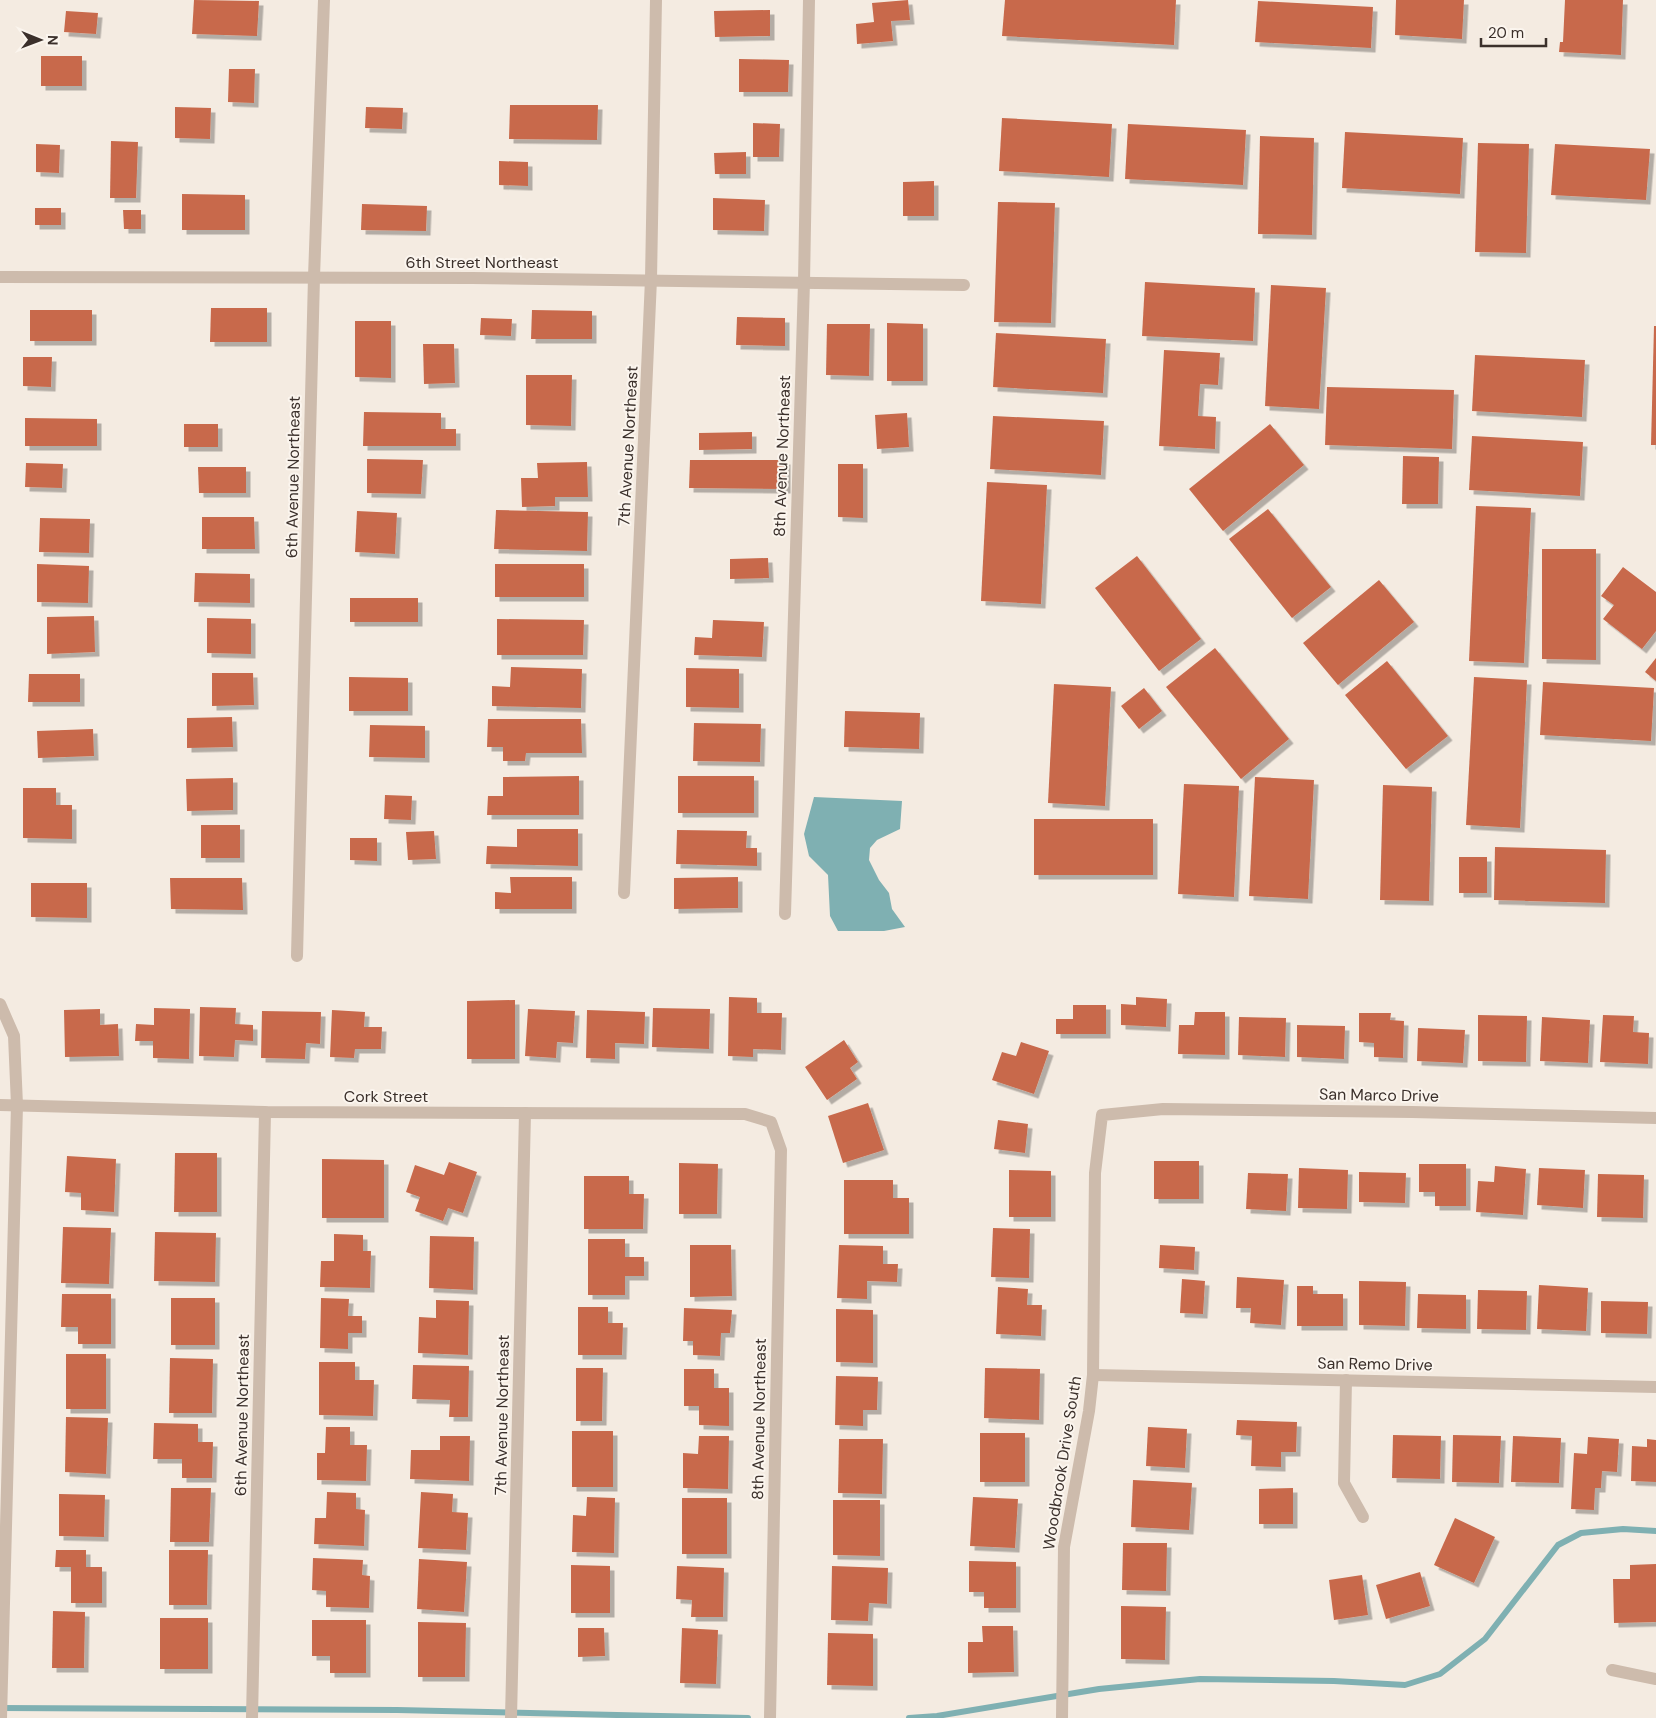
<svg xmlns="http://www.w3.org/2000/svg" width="1656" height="1718" font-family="'DM Sans',sans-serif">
	<defs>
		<filter id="shadow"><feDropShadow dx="4.5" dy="4.5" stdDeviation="0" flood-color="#0004"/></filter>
	</defs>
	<rect width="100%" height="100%" fill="#f4ebe1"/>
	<!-- water -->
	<polygon fill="#7fb0b2" points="814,797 902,801 900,829 877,840 870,848 869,860 879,880 889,893 892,909 905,927 884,931 838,931 830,916 828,875 809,856 804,834"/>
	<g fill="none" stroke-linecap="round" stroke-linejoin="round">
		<!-- stream -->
		<g stroke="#7fb0b2" stroke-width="6">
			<polyline points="1,1708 397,1710 748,1718"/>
			<polyline points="909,1718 937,1716 1099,1689 1200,1679 1334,1681 1405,1685 1440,1674 1485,1639 1558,1545 1581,1533 1623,1529 1656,1531"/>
		</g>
	</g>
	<!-- building -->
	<g fill="#c8694b" filter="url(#shadow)">
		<polygon points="194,0 259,1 257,36 192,34"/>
		<polygon points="908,0 910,20 891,21 893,41 857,44 856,24 874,22 872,3"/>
		<polygon points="1005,0 1176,0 1174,45 1002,36"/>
		<polygon points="1396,0 1464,0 1462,39 1395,35"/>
		<polygon points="1565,0 1623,0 1621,55 1559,52 1560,42 1563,42"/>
		<polygon points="1258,1 1373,7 1371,48 1255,42"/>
		<polygon points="770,10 770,36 715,37 714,11"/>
		<polygon points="66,11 98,13 96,34 64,32"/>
		<rect x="41" y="56" width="41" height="30"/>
		<polygon points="739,59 789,60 788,92 739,92"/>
		<polygon points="229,69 255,69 254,103 228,102"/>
		<polygon points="510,105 598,105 597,140 509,139"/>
		<polygon points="175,107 211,108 210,139 175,138"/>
		<polygon points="366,107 403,108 402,129 365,128"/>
		<polygon points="1002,118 1112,124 1109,177 999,171"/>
		<polygon points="753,123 780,124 779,157 753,157"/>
		<polygon points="1128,124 1246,130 1243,185 1125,179"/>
		<polygon points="1345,132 1463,138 1460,194 1342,188"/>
		<polygon points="1260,136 1314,138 1312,235 1258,234"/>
		<polygon points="111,141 138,142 136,198 110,198"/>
		<polygon points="1478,143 1529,144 1526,253 1475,252"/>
		<polygon points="36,144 60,145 59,173 36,172"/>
		<polygon points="1555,144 1650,149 1646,200 1551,195"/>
		<polygon points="746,152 746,174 715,174 714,153"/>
		<polygon points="499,161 528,162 528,186 499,185"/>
		<polygon points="934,181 934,216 903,216 903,182"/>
		<polygon points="182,194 245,195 245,230 182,230"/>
		<polygon points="713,198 765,200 764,231 713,230"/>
		<polygon points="998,202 1055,203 1051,323 994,322"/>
		<polygon points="362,204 427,206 426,231 361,230"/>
		<rect x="35" y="208" width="26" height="17"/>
		<polygon points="123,210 141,210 141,229 124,229"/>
		<polygon points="1145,282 1255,288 1253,341 1142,336"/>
		<polygon points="1271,285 1326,288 1319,409 1265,406"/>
		<polygon points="211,308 267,308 267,342 210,342"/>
		<rect x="30" y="310" width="62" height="31"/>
		<polygon points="532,310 592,311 592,339 531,339"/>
		<polygon points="737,317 785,318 785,346 736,345"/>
		<polygon points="481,318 512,319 511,336 480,335"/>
		<polygon points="355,321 391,321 391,378 355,377"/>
		<polygon points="887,323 923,324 923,381 887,381"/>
		<polygon points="827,324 870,324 869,376 826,375"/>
		<polygon points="1654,326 1656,326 1656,445 1651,445"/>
		<polygon points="996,333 1106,339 1103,393 993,387"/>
		<polygon points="423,344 454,344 455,383 424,384"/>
		<polygon points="1164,350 1220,353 1218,385 1200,384 1198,416 1216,417 1215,449 1159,446"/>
		<polygon points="1475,355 1585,360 1582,417 1472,411"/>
		<polygon points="23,357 52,357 51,387 23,386"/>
		<polygon points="526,375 572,375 571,426 526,425"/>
		<polygon points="1327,387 1454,390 1452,449 1325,445"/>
		<polygon points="364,412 441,413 441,429 456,429 456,446 363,446"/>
		<polygon points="907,413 909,447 877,449 875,415"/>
		<polygon points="993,416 1104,421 1101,475 990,469"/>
		<polygon points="25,418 97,419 97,446 25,446"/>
		<rect x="184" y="424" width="34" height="23"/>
		<polygon points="1270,424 1304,465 1223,531 1189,489"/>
		<polygon points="752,432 752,449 699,450 699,433"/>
		<polygon points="1472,436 1583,442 1580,496 1469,490"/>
		<polygon points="1403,456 1439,457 1438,504 1402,504"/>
		<polygon points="367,459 423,460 421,494 367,493"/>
		<polygon points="690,460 786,460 786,489 689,488"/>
		<polygon points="587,462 588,497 555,497 555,506 522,507 521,478 538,478 537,463"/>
		<polygon points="26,463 63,464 62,488 25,487"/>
		<polygon points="838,464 863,464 863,518 838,517"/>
		<polygon points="198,467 246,467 246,493 199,493"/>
		<polygon points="987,482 1047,485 1041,604 981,601"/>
		<polygon points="1476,506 1531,508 1524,663 1469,661"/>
		<polygon points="1268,509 1331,587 1292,618 1229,539"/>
		<polygon points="496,510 588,512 587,551 494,549"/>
		<polygon points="357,511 397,513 395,554 355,552"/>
		<polygon points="202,517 254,517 255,549 202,549"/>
		<polygon points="40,518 90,519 89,553 39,552"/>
		<polygon points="1542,549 1596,549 1596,660 1542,659"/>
		<polygon points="1137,556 1201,639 1159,671 1095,588"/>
		<polygon points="768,558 769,578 730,579 730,559"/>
		<polygon points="37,564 89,566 88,603 37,602"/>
		<rect x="495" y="564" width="89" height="33"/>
		<polygon points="1623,567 1656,592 1656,631 1642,649 1603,619 1614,605 1601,596"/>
		<polygon points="195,573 250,574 250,603 194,602"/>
		<polygon points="1379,580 1414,622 1338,685 1303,643"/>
		<rect x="350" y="598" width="68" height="24"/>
		<polygon points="94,616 95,652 47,654 47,617"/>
		<polygon points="207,618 251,619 251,654 207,653"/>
		<polygon points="497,619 584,620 583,655 497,655"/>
		<polygon points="713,620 764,622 762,657 694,655 695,637 712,638"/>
		<polygon points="1215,648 1289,739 1241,779 1166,687"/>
		<polygon points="1656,658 1656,681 1645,672"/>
		<polygon points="1387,661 1448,736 1406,769 1345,695"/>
		<polygon points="511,667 582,669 581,708 492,706 492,686 510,687"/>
		<polygon points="686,668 739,669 739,708 686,707"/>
		<polygon points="212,673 253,673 254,705 212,706"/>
		<polygon points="29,674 80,674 80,702 28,702"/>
		<polygon points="349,677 408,678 408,711 349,711"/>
		<polygon points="1474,677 1527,680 1520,828 1466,825"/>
		<polygon points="1543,682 1654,688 1651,741 1540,735"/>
		<polygon points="1054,684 1111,687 1105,806 1048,803"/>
		<polygon points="1144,688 1162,711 1139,729 1121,706"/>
		<polygon points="845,711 920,713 919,749 844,747"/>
		<polygon points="232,717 233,747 187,748 187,718"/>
		<polygon points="488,719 581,719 582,753 526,753 525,761 503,761 503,747 487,747"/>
		<polygon points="694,723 761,724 760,762 693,761"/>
		<polygon points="370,725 425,726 425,758 369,757"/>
		<polygon points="93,729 94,756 38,758 37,731"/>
		<polygon points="579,776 579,815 487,815 488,796 503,796 503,777"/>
		<rect x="678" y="776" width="76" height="37"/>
		<polygon points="1255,777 1314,780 1308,899 1249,896"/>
		<polygon points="233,778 233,810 187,811 186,779"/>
		<polygon points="1184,784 1239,786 1234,897 1178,894"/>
		<polygon points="1383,785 1432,787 1429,901 1380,900"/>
		<polygon points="23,788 56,788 56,805 72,805 72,839 23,838"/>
		<polygon points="385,795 412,796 411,820 384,819"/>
		<rect x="1034" y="819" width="119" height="56"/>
		<rect x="201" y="825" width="39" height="33"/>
		<polygon points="517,829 578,829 578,866 486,864 487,846 517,847"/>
		<polygon points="677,830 747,831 746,848 757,848 757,866 676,864"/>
		<polygon points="434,831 436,859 408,860 406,832"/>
		<polygon points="350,838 377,838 377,861 350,860"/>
		<polygon points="1495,847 1606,850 1605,903 1494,900"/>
		<rect x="1459" y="857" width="28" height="36"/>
		<polygon points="510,877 572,877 572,909 495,909 495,892 511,893"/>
		<polygon points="738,877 738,908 674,909 674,878"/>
		<polygon points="170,878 242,878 243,910 171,909"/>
		<polygon points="31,883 87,883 87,918 31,917"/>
		<polygon points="729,997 757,998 757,1013 782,1013 781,1050 753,1049 753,1057 728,1056"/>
		<polygon points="1136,997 1167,999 1166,1027 1121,1025 1121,1004 1136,1005"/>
		<polygon points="515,1000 515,1059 467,1059 467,1001"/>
		<polygon points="1073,1005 1106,1005 1106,1034 1056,1034 1056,1019 1073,1019"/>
		<polygon points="200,1007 236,1008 235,1024 253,1025 253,1041 235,1040 234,1057 199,1056"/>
		<polygon points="154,1008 190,1009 189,1059 153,1058 153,1041 135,1041 136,1024 154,1025"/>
		<polygon points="653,1008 710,1009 709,1049 652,1047"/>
		<polygon points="100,1009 100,1025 118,1024 119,1056 65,1057 64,1010"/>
		<polygon points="528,1009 575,1011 573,1043 557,1042 556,1058 525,1056"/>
		<polygon points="332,1010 365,1012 364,1027 382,1027 381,1049 355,1049 354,1058 330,1057"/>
		<polygon points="587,1010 645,1012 644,1044 615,1043 615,1059 586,1058"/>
		<polygon points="262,1011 321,1012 320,1044 306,1043 305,1059 261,1058"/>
		<polygon points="1195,1012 1225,1012 1225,1055 1178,1054 1179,1025 1194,1025"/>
		<polygon points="1359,1013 1391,1013 1390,1020 1404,1021 1403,1058 1374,1057 1374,1043 1359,1042"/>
		<polygon points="1478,1015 1527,1016 1526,1062 1478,1061"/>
		<polygon points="1603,1015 1634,1016 1633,1032 1649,1033 1648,1064 1600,1062"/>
		<polygon points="1239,1017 1286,1018 1285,1057 1238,1055"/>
		<polygon points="1542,1017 1590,1020 1588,1063 1540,1061"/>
		<polygon points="1297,1025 1345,1026 1344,1059 1297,1057"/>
		<polygon points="1418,1028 1465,1030 1463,1063 1417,1061"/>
		<polygon points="844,1040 858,1062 850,1068 857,1079 827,1100 805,1067"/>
		<polygon points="1021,1042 1049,1051 1034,1094 992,1080 1002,1052 1016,1056"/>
		<polygon points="868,1103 884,1150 843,1163 828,1116"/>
		<polygon points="998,1120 1028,1124 1025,1153 994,1149"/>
		<polygon points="175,1153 217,1153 217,1212 174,1212"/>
		<polygon points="67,1156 116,1159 114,1212 81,1210 81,1193 65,1192"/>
		<polygon points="322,1159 384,1160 384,1218 322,1218"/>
		<rect x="1154" y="1161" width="45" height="38"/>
		<polygon points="449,1162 477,1172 463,1213 448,1208 443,1221 415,1211 420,1197 406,1192 415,1165 444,1175"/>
		<polygon points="679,1163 718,1164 717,1214 679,1214"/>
		<polygon points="1419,1164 1466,1164 1466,1206 1435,1206 1435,1192 1419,1192"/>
		<polygon points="1495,1166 1526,1169 1523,1215 1476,1212 1478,1181 1494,1182"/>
		<polygon points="1299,1168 1348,1170 1347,1209 1298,1208"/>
		<polygon points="1539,1168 1585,1170 1583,1208 1537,1205"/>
		<polygon points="1009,1170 1051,1171 1051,1217 1009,1217"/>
		<polygon points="1359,1172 1406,1173 1405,1203 1359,1202"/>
		<polygon points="1248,1173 1288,1174 1286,1211 1246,1209"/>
		<polygon points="1598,1174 1644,1175 1643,1218 1597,1217"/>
		<polygon points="584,1176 629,1176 629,1194 644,1194 643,1229 584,1229"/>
		<polygon points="844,1180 893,1180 893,1198 909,1198 909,1234 844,1234"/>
		<polygon points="63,1227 111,1228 109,1284 61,1283"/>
		<polygon points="993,1228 1030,1229 1029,1278 991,1277"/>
		<polygon points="155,1232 216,1233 215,1282 154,1281"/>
		<polygon points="334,1234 363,1235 363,1251 371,1251 370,1288 320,1287 321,1261 334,1261"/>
		<polygon points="430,1236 474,1237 473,1290 429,1288"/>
		<polygon points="588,1239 625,1239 625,1257 644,1257 644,1276 625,1276 625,1295 588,1295"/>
		<polygon points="690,1245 731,1245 732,1296 690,1297"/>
		<polygon points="839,1245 883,1246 883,1264 898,1264 897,1282 867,1281 867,1299 837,1298"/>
		<polygon points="1160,1245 1195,1247 1194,1270 1159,1268"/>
		<polygon points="1237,1277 1284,1280 1281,1325 1250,1323 1251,1308 1236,1308"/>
		<polygon points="1182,1279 1205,1281 1203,1314 1180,1313"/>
		<polygon points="1359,1281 1406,1282 1405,1326 1359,1325"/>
		<polygon points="1539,1285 1588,1288 1586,1331 1537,1329"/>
		<polygon points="1297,1286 1313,1286 1313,1294 1343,1294 1343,1326 1297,1326"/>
		<polygon points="998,1287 1028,1289 1027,1305 1042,1305 1041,1336 996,1334"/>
		<polygon points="1478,1290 1527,1291 1526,1330 1477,1329"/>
		<polygon points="62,1294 111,1294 111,1344 78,1344 78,1327 61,1327"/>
		<polygon points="1418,1294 1466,1295 1466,1329 1417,1328"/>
		<rect x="171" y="1298" width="44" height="47"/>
		<polygon points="321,1298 349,1299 348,1316 362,1316 362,1333 348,1333 348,1349 320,1348"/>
		<polygon points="436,1300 469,1301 468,1355 418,1353 419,1317 436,1318"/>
		<polygon points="1601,1301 1648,1302 1647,1334 1601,1333"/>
		<polygon points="578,1307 608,1307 608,1323 623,1323 622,1355 578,1355"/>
		<polygon points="684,1308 732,1310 730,1333 721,1333 720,1356 693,1355 693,1341 683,1341"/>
		<polygon points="836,1309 873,1310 873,1363 836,1362"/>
		<rect x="66" y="1354" width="40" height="55"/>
		<polygon points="170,1358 213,1359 212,1413 169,1413"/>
		<polygon points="319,1362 355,1362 355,1380 374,1380 373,1416 319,1415"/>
		<polygon points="413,1365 469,1366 468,1417 449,1417 450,1400 412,1399"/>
		<polygon points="576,1368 603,1368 602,1421 576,1421"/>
		<polygon points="985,1368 1040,1369 1039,1420 984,1418"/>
		<polygon points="684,1369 714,1369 714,1388 729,1388 729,1426 699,1425 699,1406 684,1406"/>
		<polygon points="836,1376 878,1377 877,1410 863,1410 863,1426 835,1425"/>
		<polygon points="66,1417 108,1418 106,1474 65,1472"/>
		<polygon points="1237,1420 1297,1422 1296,1452 1281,1452 1281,1467 1251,1466 1252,1436 1236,1435"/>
		<polygon points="154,1423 198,1424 198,1442 213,1442 212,1478 182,1478 182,1459 153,1459"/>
		<polygon points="326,1427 350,1427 350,1445 367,1445 366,1481 317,1480 317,1453 325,1453"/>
		<polygon points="1148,1427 1187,1429 1185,1468 1146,1466"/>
		<rect x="572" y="1431" width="41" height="56"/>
		<rect x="980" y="1433" width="45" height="49"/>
		<polygon points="1393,1435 1441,1436 1440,1479 1392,1478"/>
		<polygon points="1453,1435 1501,1436 1499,1483 1452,1482"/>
		<polygon points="440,1436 470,1436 469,1481 410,1479 411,1450 440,1450"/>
		<polygon points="699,1436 729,1436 728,1489 683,1488 683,1453 698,1454"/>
		<polygon points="1513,1436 1561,1438 1559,1483 1511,1482"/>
		<polygon points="1588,1437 1619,1439 1617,1472 1602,1471 1601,1488 1595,1488 1594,1510 1571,1509 1574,1453 1587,1454"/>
		<polygon points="839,1439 883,1439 882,1494 838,1493"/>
		<polygon points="1647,1439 1656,1440 1656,1482 1631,1481 1632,1446 1647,1447"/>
		<polygon points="1133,1480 1192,1483 1189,1530 1131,1527"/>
		<polygon points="171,1488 211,1488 209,1542 170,1542"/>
		<polygon points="1293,1488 1293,1524 1259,1524 1259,1489"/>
		<polygon points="327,1492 356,1493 356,1509 365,1510 364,1546 314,1544 315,1518 326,1518"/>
		<polygon points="421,1492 453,1494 452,1512 468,1513 466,1550 418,1548"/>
		<polygon points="59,1494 105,1495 104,1537 59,1536"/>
		<polygon points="587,1497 615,1498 614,1553 572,1552 573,1515 586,1516"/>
		<polygon points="973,1497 1018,1499 1015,1548 970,1546"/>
		<rect x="682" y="1498" width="45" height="56"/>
		<polygon points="833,1500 880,1500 880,1556 833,1555"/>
		<polygon points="1455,1518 1495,1537 1474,1583 1434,1565"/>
		<polygon points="1123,1543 1167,1543 1166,1591 1122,1590"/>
		<polygon points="56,1550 86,1550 86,1567 102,1567 102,1603 71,1603 71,1567 55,1567"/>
		<polygon points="169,1550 208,1550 207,1605 169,1605"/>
		<polygon points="313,1558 363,1560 362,1575 370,1576 369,1608 326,1607 326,1591 312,1590"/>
		<polygon points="419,1559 467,1562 464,1612 417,1609"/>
		<polygon points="969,1561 1016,1562 1016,1608 984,1608 984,1592 969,1592"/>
		<polygon points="1656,1564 1656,1622 1614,1623 1613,1579 1630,1579 1630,1565"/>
		<polygon points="571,1565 610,1566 610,1613 571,1613"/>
		<polygon points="677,1566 724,1568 723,1617 691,1617 692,1600 676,1599"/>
		<polygon points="832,1566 888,1568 887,1604 869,1603 868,1621 831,1620"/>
		<polygon points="1420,1572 1430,1606 1386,1619 1376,1585"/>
		<polygon points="1362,1575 1368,1615 1334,1620 1329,1580"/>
		<polygon points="1121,1606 1166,1607 1165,1660 1121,1659"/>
		<polygon points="53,1611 85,1612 84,1668 52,1668"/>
		<rect x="160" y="1618" width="48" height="51"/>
		<polygon points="312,1620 366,1620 366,1673 330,1673 330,1656 312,1656"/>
		<polygon points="418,1622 466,1623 465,1677 418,1677"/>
		<polygon points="982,1626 1013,1626 1014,1672 968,1673 968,1642 983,1642"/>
		<polygon points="578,1628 604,1628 605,1656 578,1657"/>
		<polygon points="682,1628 718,1630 716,1684 680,1683"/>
		<polygon points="828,1633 873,1634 873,1686 827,1685"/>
	</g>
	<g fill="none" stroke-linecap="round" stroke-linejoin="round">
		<!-- street -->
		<g stroke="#cdbbac" stroke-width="12">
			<polyline points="0,277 472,278 964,285"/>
			<polyline points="624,893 651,279 656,0"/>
			<polyline points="785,914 804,282 809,0"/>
			<polyline points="297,956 314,277 324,0"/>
			<polyline points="0,1004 14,1036 17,1105 1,1718"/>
			<polyline points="0,1105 265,1112 745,1114 771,1122 781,1150 770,1718"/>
			<polyline points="1093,1375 1656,1387"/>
			<polyline points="1346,1380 1344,1483 1363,1517"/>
			<polyline points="1612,1670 1656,1679"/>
			<polyline points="252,1718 265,1112"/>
			<polyline points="511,1718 525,1113"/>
			<polyline points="1062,1718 1064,1547 1089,1411 1093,1375 1095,1173 1102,1115 1163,1109 1412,1112 1656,1118"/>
		</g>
	</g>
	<g text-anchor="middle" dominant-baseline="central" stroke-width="4" stroke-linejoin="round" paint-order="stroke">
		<!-- street labels -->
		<g font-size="16" fill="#3b302b" stroke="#fbf5ee">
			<text x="482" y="262">6th Street Northeast</text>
			<text transform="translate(628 446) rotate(-87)">7th Avenue Northeast</text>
			<text transform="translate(782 456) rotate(-88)">8th Avenue Northeast</text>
			<text transform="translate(293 477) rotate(-89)">6th Avenue Northeast</text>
			<text transform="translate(1379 1095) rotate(1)">San Marco Drive</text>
			<text x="386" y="1096">Cork Street</text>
			<text transform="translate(1375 1364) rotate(1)">San Remo Drive</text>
			<text transform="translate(242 1415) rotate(-89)">6th Avenue Northeast</text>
			<text transform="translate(502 1415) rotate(-89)">7th Avenue Northeast</text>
			<text transform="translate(759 1419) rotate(-89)">8th Avenue Northeast</text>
			<text transform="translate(1062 1463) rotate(-81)">Woodbrook Drive South</text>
		</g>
	</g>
	<!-- north arrow -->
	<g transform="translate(40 40) rotate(91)" stroke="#fbf5ee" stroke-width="4" paint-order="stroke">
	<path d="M0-4L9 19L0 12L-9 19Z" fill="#3b302b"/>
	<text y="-8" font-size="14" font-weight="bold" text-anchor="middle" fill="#3b302b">N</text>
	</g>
	<!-- scale -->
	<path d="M1481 38v8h65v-8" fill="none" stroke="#3b302b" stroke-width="2.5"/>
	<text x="1488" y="38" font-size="15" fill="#3b302b" stroke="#fbf5ee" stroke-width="4" paint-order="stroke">20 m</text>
</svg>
